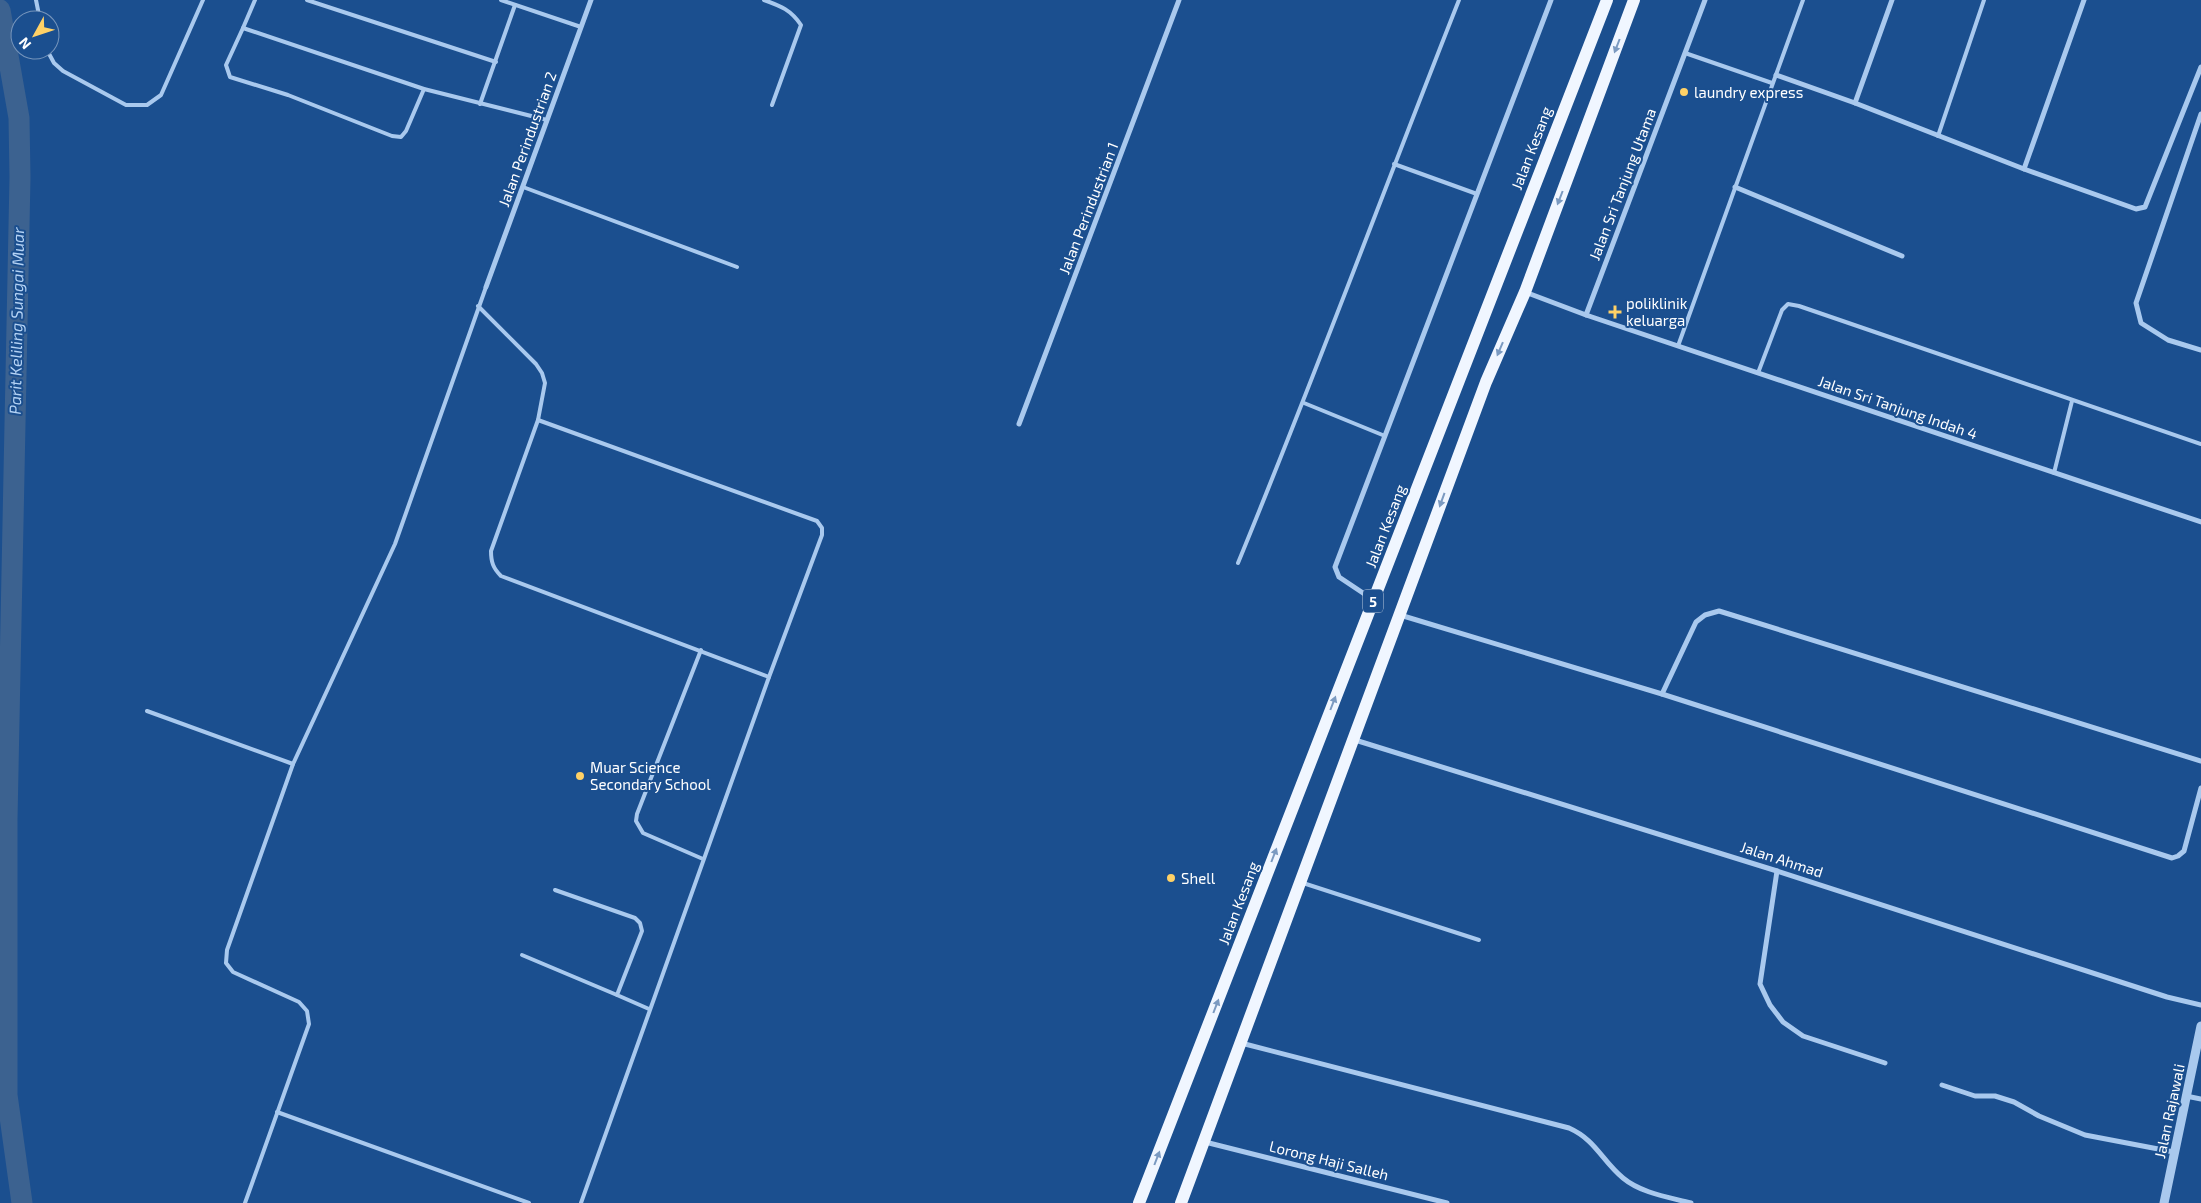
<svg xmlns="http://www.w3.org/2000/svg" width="2201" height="1203" font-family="'Exo 2',sans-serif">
	<rect width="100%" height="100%" fill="#1b4f8f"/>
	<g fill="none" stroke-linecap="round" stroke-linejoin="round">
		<!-- canal -->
		<polyline stroke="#3c6290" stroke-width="21" points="0,10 19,118 20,177 7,820 7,1095 22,1203"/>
		<!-- service -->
		<g stroke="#a9c9ee" stroke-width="4">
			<polyline points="36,0 40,20"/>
			<polyline points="255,0 243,28 424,89 547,120"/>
			<polyline points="307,0 496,62"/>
			<polyline points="501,0 581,27"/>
			<path d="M764,0C781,6 791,10 801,25L772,105"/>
			<polyline points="243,28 226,65 230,77 288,95 392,136 401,137 406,131 424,89"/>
			<polyline points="47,50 54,63 63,71 126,105 147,105 161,95 203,0"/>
			<polyline points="1685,53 1772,83"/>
			<polyline points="480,104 515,5"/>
			<polyline points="1938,136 1984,0"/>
			<polyline points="1394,164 1477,194"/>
			<polyline points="523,187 737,267"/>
			<path d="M478,306L536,364L542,373L545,383L538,420L491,551C491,562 493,568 501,576L769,677L581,1203"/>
			<polyline points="1678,346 1803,0"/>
			<polyline points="1758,373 1782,310 1788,304 1799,306 2201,444"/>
			<polyline points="1304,403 1385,436"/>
			<polyline points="538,420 817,521 822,528 822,535 769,677"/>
			<polyline points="2054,473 2072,401"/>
			<path d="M1238,563C1315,376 1385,187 1459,0"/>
			<polyline points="701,650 637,814 636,821 643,833 703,859"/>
			<polyline points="147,711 293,764"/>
			<polyline points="1303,883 1479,940"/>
			<polyline points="555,890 635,918 640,923 642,931 617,995 649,1009"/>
			<polyline points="522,955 617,995"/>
			<polyline points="277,1112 529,1203"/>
			<polyline points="245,1203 309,1024 307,1011 299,1002 233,972 226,963 227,950 293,764 395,544 486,287"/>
		</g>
		<!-- minor -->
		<g stroke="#a9c9ee" stroke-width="5">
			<polyline points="1776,75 1855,103 2024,169 2136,209 2145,207 2201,67"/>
			<polyline points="1855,103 1892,0"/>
			<polyline points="2201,114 2136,303 2141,323 2168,340 2201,350"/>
			<polyline points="2024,169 2084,0"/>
			<polyline points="1735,187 1902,256"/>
			<polyline points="486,287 591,0"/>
			<polyline points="1525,292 1586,315 1705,0"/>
			<polyline points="1586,315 2201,522"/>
			<polyline points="1019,424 1179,0"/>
			<polyline points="1372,599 1339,577 1335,567 1551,0"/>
			<polyline points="1400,615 1662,694 2172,858 2178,856 2184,851 2201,788"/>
			<polyline points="1662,694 1696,622 1705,615 1719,611 2201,761"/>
			<polyline points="1355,740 1777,871 2167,997 2201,1005"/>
			<polyline points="1777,871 1760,984 1770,1005 1783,1022 1803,1036 1885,1063"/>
			<path d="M1241,1043L1569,1128C1596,1140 1602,1161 1623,1178C1641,1193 1668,1197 1691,1203"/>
			<polyline points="1942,1085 1975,1096 1995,1096 2014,1102 2039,1116 2085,1135 2174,1152"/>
			<polyline points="2186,1096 2201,1099"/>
			<polyline points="1205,1142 1447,1203"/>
		</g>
		<!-- tertiary -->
		<polyline stroke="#a9c9ee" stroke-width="9" points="2164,1203 2201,1026"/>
		<!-- primary -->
		<g stroke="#f0f6ff" stroke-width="12">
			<polyline points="1139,1203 1607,0"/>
			<polyline points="1181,1203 1486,382 1525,292 1634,0"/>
		</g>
	</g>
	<!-- one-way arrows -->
	<defs><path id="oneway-solid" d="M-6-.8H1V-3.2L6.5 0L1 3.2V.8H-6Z" transform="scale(1.25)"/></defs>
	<g fill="#7b9ac1">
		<use href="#oneway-solid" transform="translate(1617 46) rotate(111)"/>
		<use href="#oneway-solid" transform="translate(1560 198) rotate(111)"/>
		<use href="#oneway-solid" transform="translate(1500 349) rotate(113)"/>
		<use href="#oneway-solid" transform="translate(1442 500) rotate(110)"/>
		<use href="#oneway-solid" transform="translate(1333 703) rotate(-69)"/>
		<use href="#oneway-solid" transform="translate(1274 855) rotate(-69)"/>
		<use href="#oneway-solid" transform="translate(1216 1006) rotate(-69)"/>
		<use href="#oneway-solid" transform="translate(1157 1158) rotate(-69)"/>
	</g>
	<!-- markers -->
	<g fill="#ffd166" stroke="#1b4f8f" stroke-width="2">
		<circle cx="1684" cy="92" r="5"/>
		<path d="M1612.5 304.5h5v5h5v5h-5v5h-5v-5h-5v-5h5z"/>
		<circle cx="580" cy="776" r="5"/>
		<circle cx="1171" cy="878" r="5"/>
	</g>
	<g text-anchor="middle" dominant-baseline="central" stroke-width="4" stroke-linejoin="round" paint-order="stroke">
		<!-- shield labels -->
		<rect fill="#1b4f8f" stroke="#bbcadd" stroke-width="1" x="1363" y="589.5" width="20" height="23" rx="4"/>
		<g font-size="14" font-weight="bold" fill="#fff">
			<text x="1373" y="601">5</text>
		</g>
		<!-- poi labels -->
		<g font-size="15" fill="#fff" stroke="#1b4f8f" text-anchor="start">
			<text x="1694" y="92">laundry express</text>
			<text x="1626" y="303">poliklinik<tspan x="1626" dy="17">keluarga</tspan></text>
			<text x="590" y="767">Muar Science<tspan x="590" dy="17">Secondary School</tspan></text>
			<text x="1181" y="878">Shell</text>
		</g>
		<!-- street labels -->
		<g font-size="15" fill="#fff" stroke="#1b4f8f">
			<text transform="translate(527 139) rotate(-70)">Jalan Perindustrian 2</text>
			<text transform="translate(1531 148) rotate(-69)">Jalan Kesang</text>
			<text transform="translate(1622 184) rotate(-69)">Jalan Sri Tanjung Utama</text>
			<text transform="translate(1088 208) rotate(-69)">Jalan Perindustrian 1</text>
			<text transform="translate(1898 407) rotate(19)">Jalan Sri Tanjung Indah 4</text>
			<text transform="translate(1385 526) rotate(-69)">Jalan Kesang</text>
			<text transform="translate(1782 859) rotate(18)">Jalan Ahmad</text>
			<text transform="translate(1238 903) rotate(-69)">Jalan Kesang</text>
			<text transform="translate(2169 1111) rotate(-78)">Jalan Rajawali</text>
			<text transform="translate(1329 1160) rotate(14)">Lorong Haji Salleh</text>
		</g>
		<!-- water labels -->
		<g font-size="16" font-style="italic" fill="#b5d3f5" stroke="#1b4f8f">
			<text transform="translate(16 321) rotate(-89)">Parit Keliling Sungai Muar</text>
		</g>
	</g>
	<!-- north arrow -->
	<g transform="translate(35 35) rotate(230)"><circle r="24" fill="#1b4f8f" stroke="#7695bc"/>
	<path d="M0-4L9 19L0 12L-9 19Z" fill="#ffd166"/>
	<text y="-8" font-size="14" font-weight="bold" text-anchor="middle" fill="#ffffff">N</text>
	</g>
</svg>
